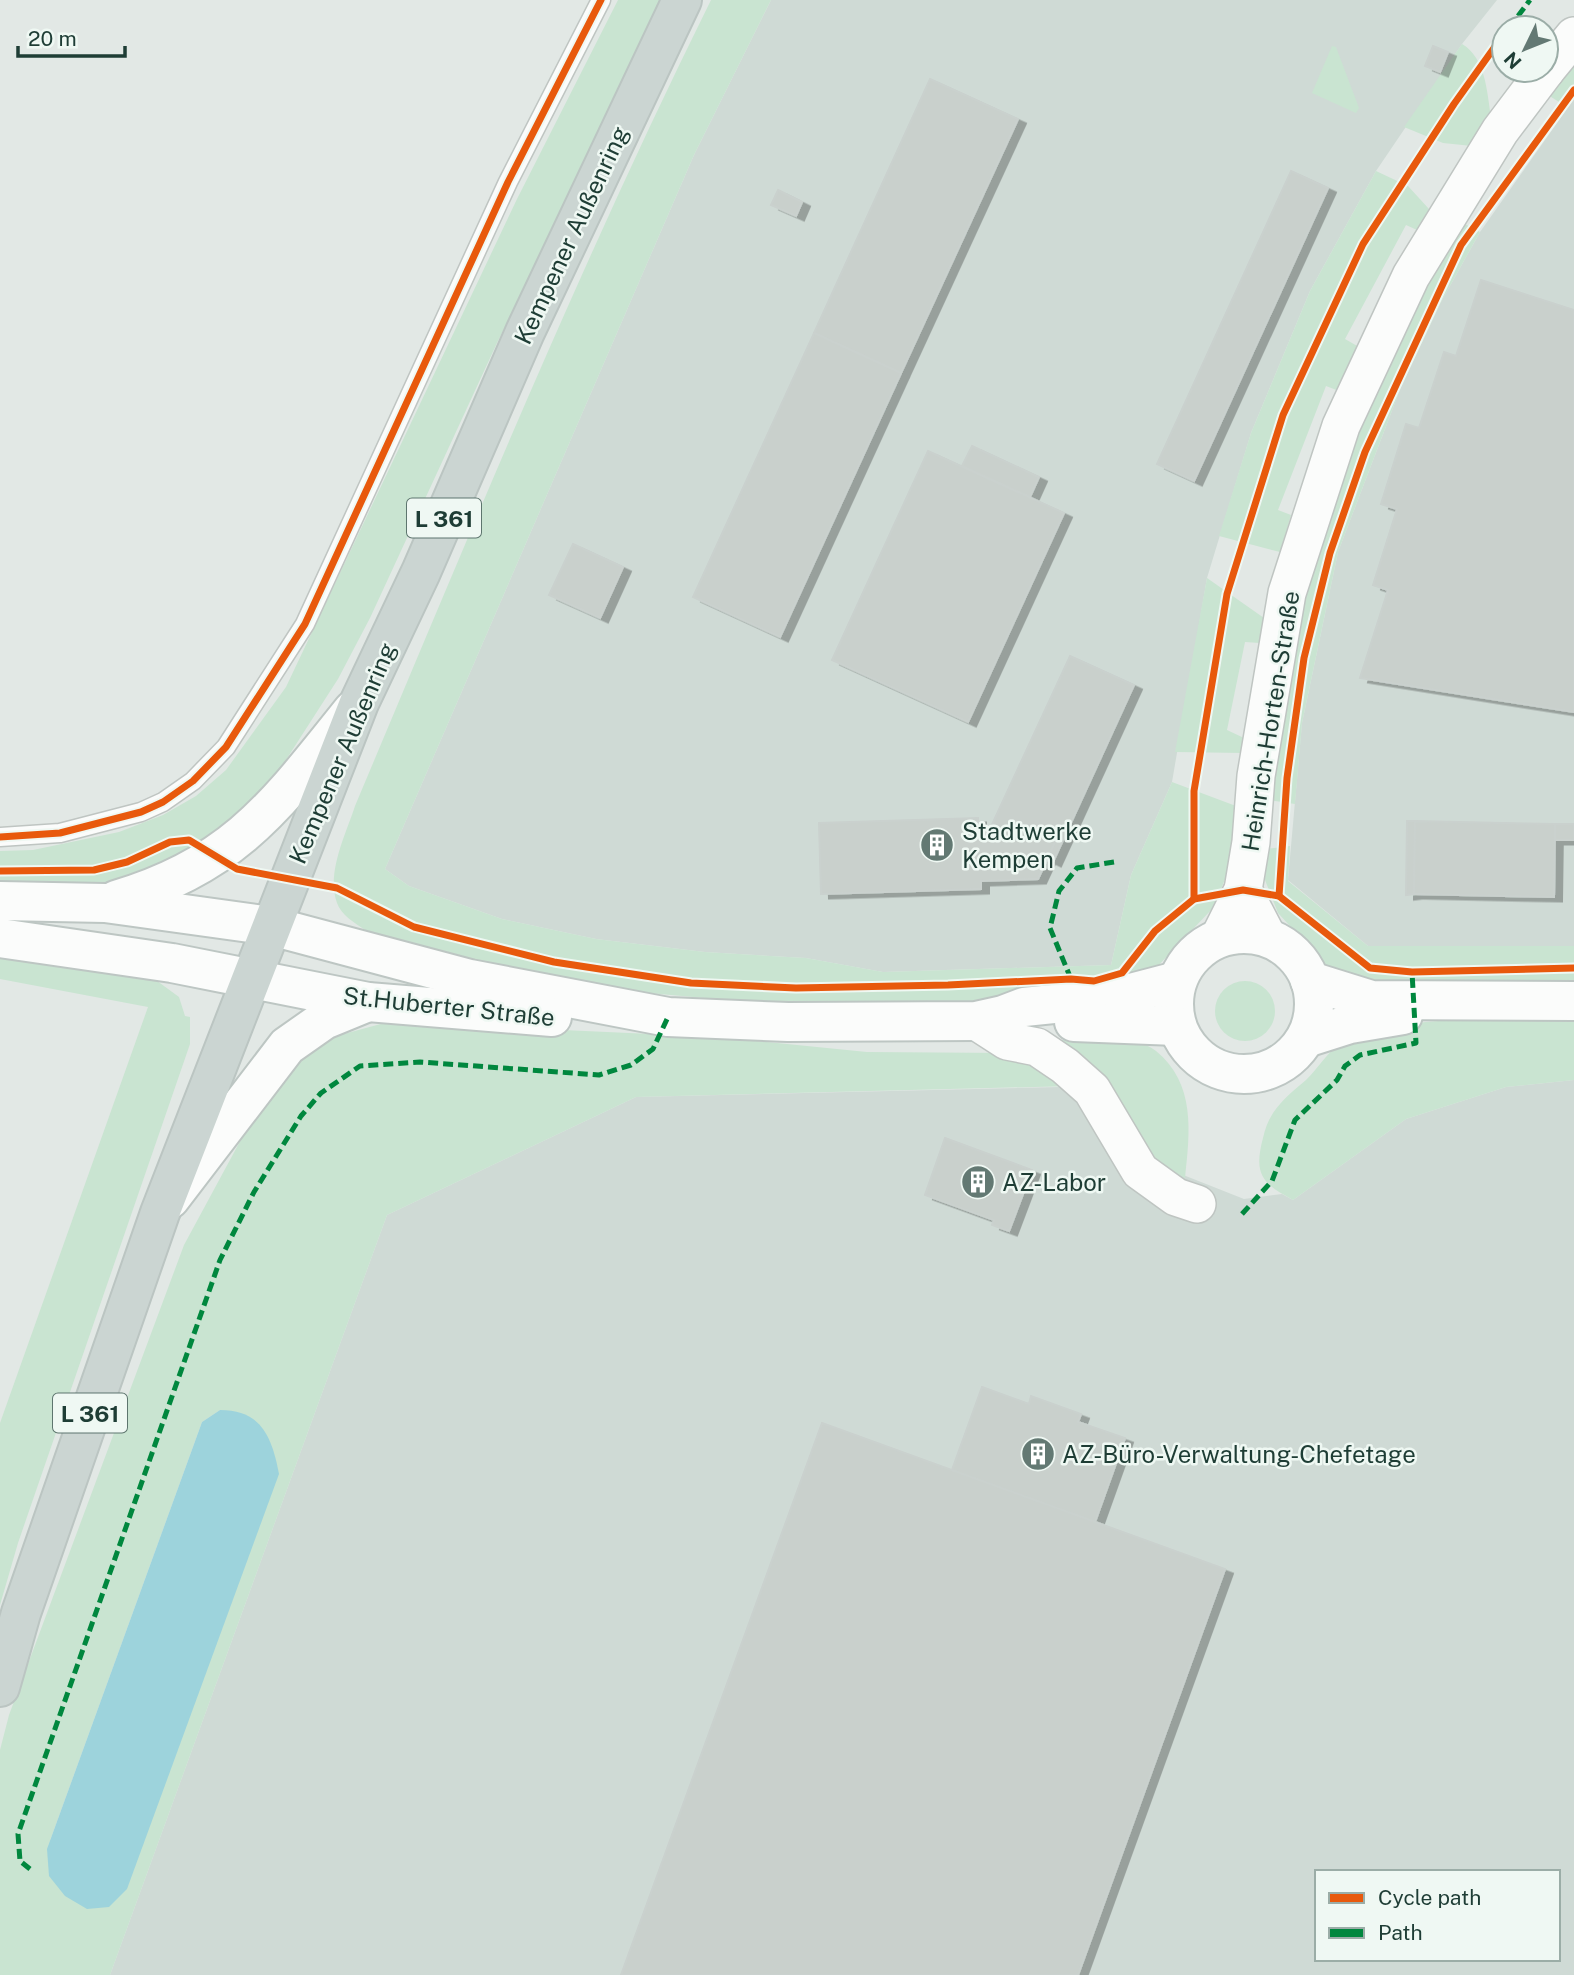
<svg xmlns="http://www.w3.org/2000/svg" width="1574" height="1975" font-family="'Public Sans',sans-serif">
	<defs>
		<filter id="shadow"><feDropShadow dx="8" dy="4.5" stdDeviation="0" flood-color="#0004"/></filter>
	</defs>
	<rect width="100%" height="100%" fill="#e2e8e5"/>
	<!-- built -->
	<g fill="#cfdad5" fill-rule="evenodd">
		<polygon points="771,0 1497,0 1462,44 1376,171 1310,291 1251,433 1207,578 1172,782 1131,875 1111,965 883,972 806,958 705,952 596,939 502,919 409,886 385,869 694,155"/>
		<polygon points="1574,99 1574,946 1368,946 1288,880 1302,723 1338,552 1401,387 1441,302 1480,232"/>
		<path d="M1574,1080V1975H110L387,1215L636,1097L1104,1086L1158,1165L1244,1199L1282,1194L1293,1200L1406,1119L1506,1087ZM1317,1872H1558V1959H1317Z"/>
	</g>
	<!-- green -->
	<g fill="#c9e4d1" fill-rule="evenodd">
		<polygon points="618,0 665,0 497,343 370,618 338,679 266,791 198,857 103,887 0,888 0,851 33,850 119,832 163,815 196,796 226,770 286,687 517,199"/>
		<path d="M711,0H771L694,155L385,869L409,886L502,919L596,939L705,952L806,958L883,972L1111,965L1131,875L1172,782L1236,806L1231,865L1213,908L1154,970L1102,993L890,1006L785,1005L637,992L504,967L365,930C355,923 341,915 337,903C326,873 346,834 355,806C469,535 581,262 711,0Z"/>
		<path d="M1462,44C1486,58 1487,93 1491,117L1472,146L1443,143L1404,127Z"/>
		<polygon points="1332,46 1336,47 1359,108 1356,113 1312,93"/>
		<polygon points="1574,63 1574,99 1567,107 1548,95"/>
		<polygon points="1376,171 1408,186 1429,209 1417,230 1406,225 1345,339 1359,347 1339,391 1326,386 1278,510 1291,515 1280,552 1219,536 1251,433 1310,291"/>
		<path d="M1461,222L1480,232L1441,302L1401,387L1338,552L1302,723L1295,804L1269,800C1282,723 1291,645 1312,569C1346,447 1400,333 1461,222Z"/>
		<polygon points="1207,578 1264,618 1260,643 1245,642 1227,730 1244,738 1243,753 1175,752"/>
		<polygon points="1290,846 1288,881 1368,946 1574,946 1574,986 1373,990 1331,971 1278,913 1265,880 1266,849"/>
		<polygon points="0,955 153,978 179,997 185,1016 190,1017 190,1044 18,1543 0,1605 0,1423 148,1007 0,979"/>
		<circle cx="1245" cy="1011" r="30"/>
		<path d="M1574,1016V1080L1506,1087L1406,1119L1293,1200C1263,1184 1253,1175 1263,1138C1269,1110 1285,1098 1306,1080C1318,1069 1328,1050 1343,1042C1394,1015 1514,1018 1574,1016Z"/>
		<path d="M388,1022L717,1037L867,1052L1010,1053L1072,1086L636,1097L387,1215L110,1975H0V1750L9,1715L184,1245L264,1097L290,1061L329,1038ZM220,1410L47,1849L202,1422Z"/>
		<path d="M1109,1036C1122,1040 1146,1042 1156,1051C1196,1084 1190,1132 1185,1178L1158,1165L1051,1041Z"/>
	</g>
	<!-- water -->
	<path fill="#9dd3dc" d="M220,1410C262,1410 272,1438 279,1474L127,1889L109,1907L87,1909L65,1896L49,1876L47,1849L202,1422Z"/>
	<!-- building -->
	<g fill="#c9d0cc" stroke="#cad1ce" stroke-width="2" filter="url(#shadow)">
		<polygon points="1433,46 1448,52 1440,72 1425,66"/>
		<polygon points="930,79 1018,119 901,373 814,333"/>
		<polygon points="1291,171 1328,188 1194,481 1157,464"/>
		<polygon points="778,190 802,202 796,216 771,205"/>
		<polygon points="1481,280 1574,310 1574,712 1360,678 1388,590 1373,585 1397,509 1381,504 1406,424 1419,428 1444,352 1456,356"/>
		<polygon points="814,333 901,373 780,637 693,597"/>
		<polygon points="972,446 1039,477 1030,497 962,466"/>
		<polygon points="928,451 1064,513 968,722 832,660"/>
		<polygon points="573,544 623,567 600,618 549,595"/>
		<polygon points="1070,656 1134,685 1053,862 1047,859 1061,829 989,831"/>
		<polygon points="978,818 978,831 1061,829 1038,879 981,881 981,889 821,894 819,823"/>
		<polygon points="1407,821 1415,821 1414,894 1406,895"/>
		<polygon points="1415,821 1555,824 1554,897 1414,894"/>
		<rect x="1555" y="824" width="19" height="16"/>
		<polygon points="945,1138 1032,1170 1009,1231 992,1225 994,1220 925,1195"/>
		<polygon points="982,1387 1029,1404 1031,1396 1081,1414 1078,1422 1125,1438 1095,1522 952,1470"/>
		<polygon points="822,1423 1225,1569 1078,1975 621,1975"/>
	</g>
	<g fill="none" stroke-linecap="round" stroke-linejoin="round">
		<!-- lane casing -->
		<g stroke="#bfc5c2" stroke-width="21">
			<polyline id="lane" points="0,837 60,833 141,812 163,802 193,781 226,747 305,624 508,182 601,0"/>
		</g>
		<!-- street casing -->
		<g stroke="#bfc5c2" stroke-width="40">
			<g id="street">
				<polyline points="1546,70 1574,36"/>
				<polyline points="1243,890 1268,938"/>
				<polyline points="1219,938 1243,890 1251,842 1256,776 1287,593 1341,426 1411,276 1500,131 1546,70"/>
				<polyline points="976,1021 1007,1041 1037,1047 1065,1066 1092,1090 1140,1171 1176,1197 1197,1204"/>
			</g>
		</g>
		<!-- secondary casing -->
		<g stroke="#bdc6c3" stroke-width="42">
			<g id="secondary">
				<path d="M116,900C236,865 278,803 353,710"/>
				<polyline points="0,901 105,903 271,926 470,979 668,1017 788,1022 976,1021 1003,1015 1024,1007 1112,998 1177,981"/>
				<circle cx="1244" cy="1004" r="70"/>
				<polyline points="0,938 172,963 368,1002 552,1017"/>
				<polyline points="1310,981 1371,1000 1574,1001"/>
				<polyline points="1074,1022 1176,1026"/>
				<polyline points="1306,1038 1350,1024 1403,1015"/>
				<polyline points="170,1199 287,1046 324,1020 368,1002"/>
			</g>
		</g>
		<!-- primary casing -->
		<g stroke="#bbc5c2" stroke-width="42">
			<polyline id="primary" points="0,1687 21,1613 160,1213 359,703 421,572 525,332 682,0"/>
		</g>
		<!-- lane -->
		<use href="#lane" stroke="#fbfcfb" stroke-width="18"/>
		<!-- street -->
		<use href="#street" stroke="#fbfcfb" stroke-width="37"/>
		<!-- secondary -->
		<use href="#secondary" stroke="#fbfcfb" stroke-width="38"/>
		<!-- primary -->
		<use href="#primary" stroke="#cbd5d2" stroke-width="38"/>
		<!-- quiet -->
		<g stroke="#00873e" stroke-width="5" stroke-dasharray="10 5" stroke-linecap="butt">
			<polyline points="1509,28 1530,0"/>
			<polyline points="1071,979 1050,928 1059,891 1077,868 1114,862"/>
			<polyline points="1242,1214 1272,1181 1295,1120 1337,1080 1345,1066 1360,1055 1416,1043 1412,972"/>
			<polyline points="30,1869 20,1861 18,1834 220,1260 254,1192 301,1116 321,1093 360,1066 420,1062 599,1075 631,1065 653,1049 668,1017"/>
		</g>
		<!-- cycleway casing -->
		<g stroke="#eff8f3" stroke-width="11">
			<g id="cycleway">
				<polyline points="0,837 60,833 141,812 163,802 193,781 226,747 305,624 508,182 601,0"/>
				<polyline points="0,871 94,870 127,862 170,842 189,840 237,869 337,888 414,927 554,962 691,983 796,988 948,985 1071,979 1094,981 1122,973 1155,931 1194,899 1243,890 1279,896 1370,968 1412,972 1574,968"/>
				<polyline points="1279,896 1287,778 1304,658 1330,553 1365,452 1461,245 1574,90"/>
				<polyline points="1194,899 1194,791 1227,594 1283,415 1363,244 1454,104 1504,34"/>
			</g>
		</g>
		<!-- cycleway -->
		<use href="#cycleway" stroke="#e8590c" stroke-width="7"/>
	</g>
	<!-- icons -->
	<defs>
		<g id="building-disc" transform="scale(1.75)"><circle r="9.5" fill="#637973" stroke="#eff8f3"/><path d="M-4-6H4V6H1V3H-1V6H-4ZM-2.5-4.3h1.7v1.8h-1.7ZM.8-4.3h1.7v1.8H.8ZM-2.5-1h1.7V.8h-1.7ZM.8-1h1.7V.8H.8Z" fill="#fff"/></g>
	</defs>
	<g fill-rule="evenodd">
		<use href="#building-disc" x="937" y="845"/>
		<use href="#building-disc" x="978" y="1182"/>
		<use href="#building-disc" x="1038" y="1454"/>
	</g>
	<g text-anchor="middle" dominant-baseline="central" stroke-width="5" stroke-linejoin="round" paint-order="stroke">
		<!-- shield labels -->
		<g fill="#eff8f3" stroke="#5d756e" stroke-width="2">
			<rect x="407" y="498.5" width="74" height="39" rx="5"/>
			<rect x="53" y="1393.5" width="74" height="39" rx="5"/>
		</g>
		<g font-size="23" font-weight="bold" fill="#1e3d35">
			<text x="444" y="518">L 361</text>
			<text x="90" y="1413">L 361</text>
		</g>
		<!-- street labels -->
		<g font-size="24" fill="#1e3d35" stroke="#eff8f3">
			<text transform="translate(571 235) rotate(-65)">Kempener Außenring</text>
			<text transform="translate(1270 721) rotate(-81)">Heinrich-Horten-Straße</text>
			<text transform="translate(342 753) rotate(-67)">Kempener Außenring</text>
			<text transform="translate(449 1006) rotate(6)">St.Huberter Straße</text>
		</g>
		<!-- poi labels -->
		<g font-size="24" fill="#1e3d35" stroke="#eff8f3" text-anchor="start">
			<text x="962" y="831">Stadtwerke<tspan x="962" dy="28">Kempen</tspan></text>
			<text x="1002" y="1182">AZ-Labor</text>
			<text x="1062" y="1454">AZ-Büro-Verwaltung-Chefetage</text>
		</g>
	</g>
	<!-- legend -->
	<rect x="1315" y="1870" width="245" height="91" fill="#eff8f3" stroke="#9bada7" stroke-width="2"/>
	<rect x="1329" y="1893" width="35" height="10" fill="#e8590c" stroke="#9bada7" stroke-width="2"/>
	<text x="1378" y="1905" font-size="21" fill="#1e3d35">Cycle path</text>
	<rect x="1329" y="1928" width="35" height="10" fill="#00873e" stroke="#9bada7" stroke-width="2"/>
	<text x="1378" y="1940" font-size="21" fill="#1e3d35">Path</text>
	<!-- north arrow -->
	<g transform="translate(1525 49) rotate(227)"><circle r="33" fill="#eff8f3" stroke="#9bada7" stroke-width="2"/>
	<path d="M0-5L12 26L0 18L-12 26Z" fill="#637973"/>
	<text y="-10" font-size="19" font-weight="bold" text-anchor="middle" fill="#1e3d35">N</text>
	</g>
	<!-- scale -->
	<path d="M18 46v10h107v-10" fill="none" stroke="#1e3d35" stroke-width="3.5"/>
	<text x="28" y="46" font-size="21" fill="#1e3d35" stroke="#eff8f3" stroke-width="5" paint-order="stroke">20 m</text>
</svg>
